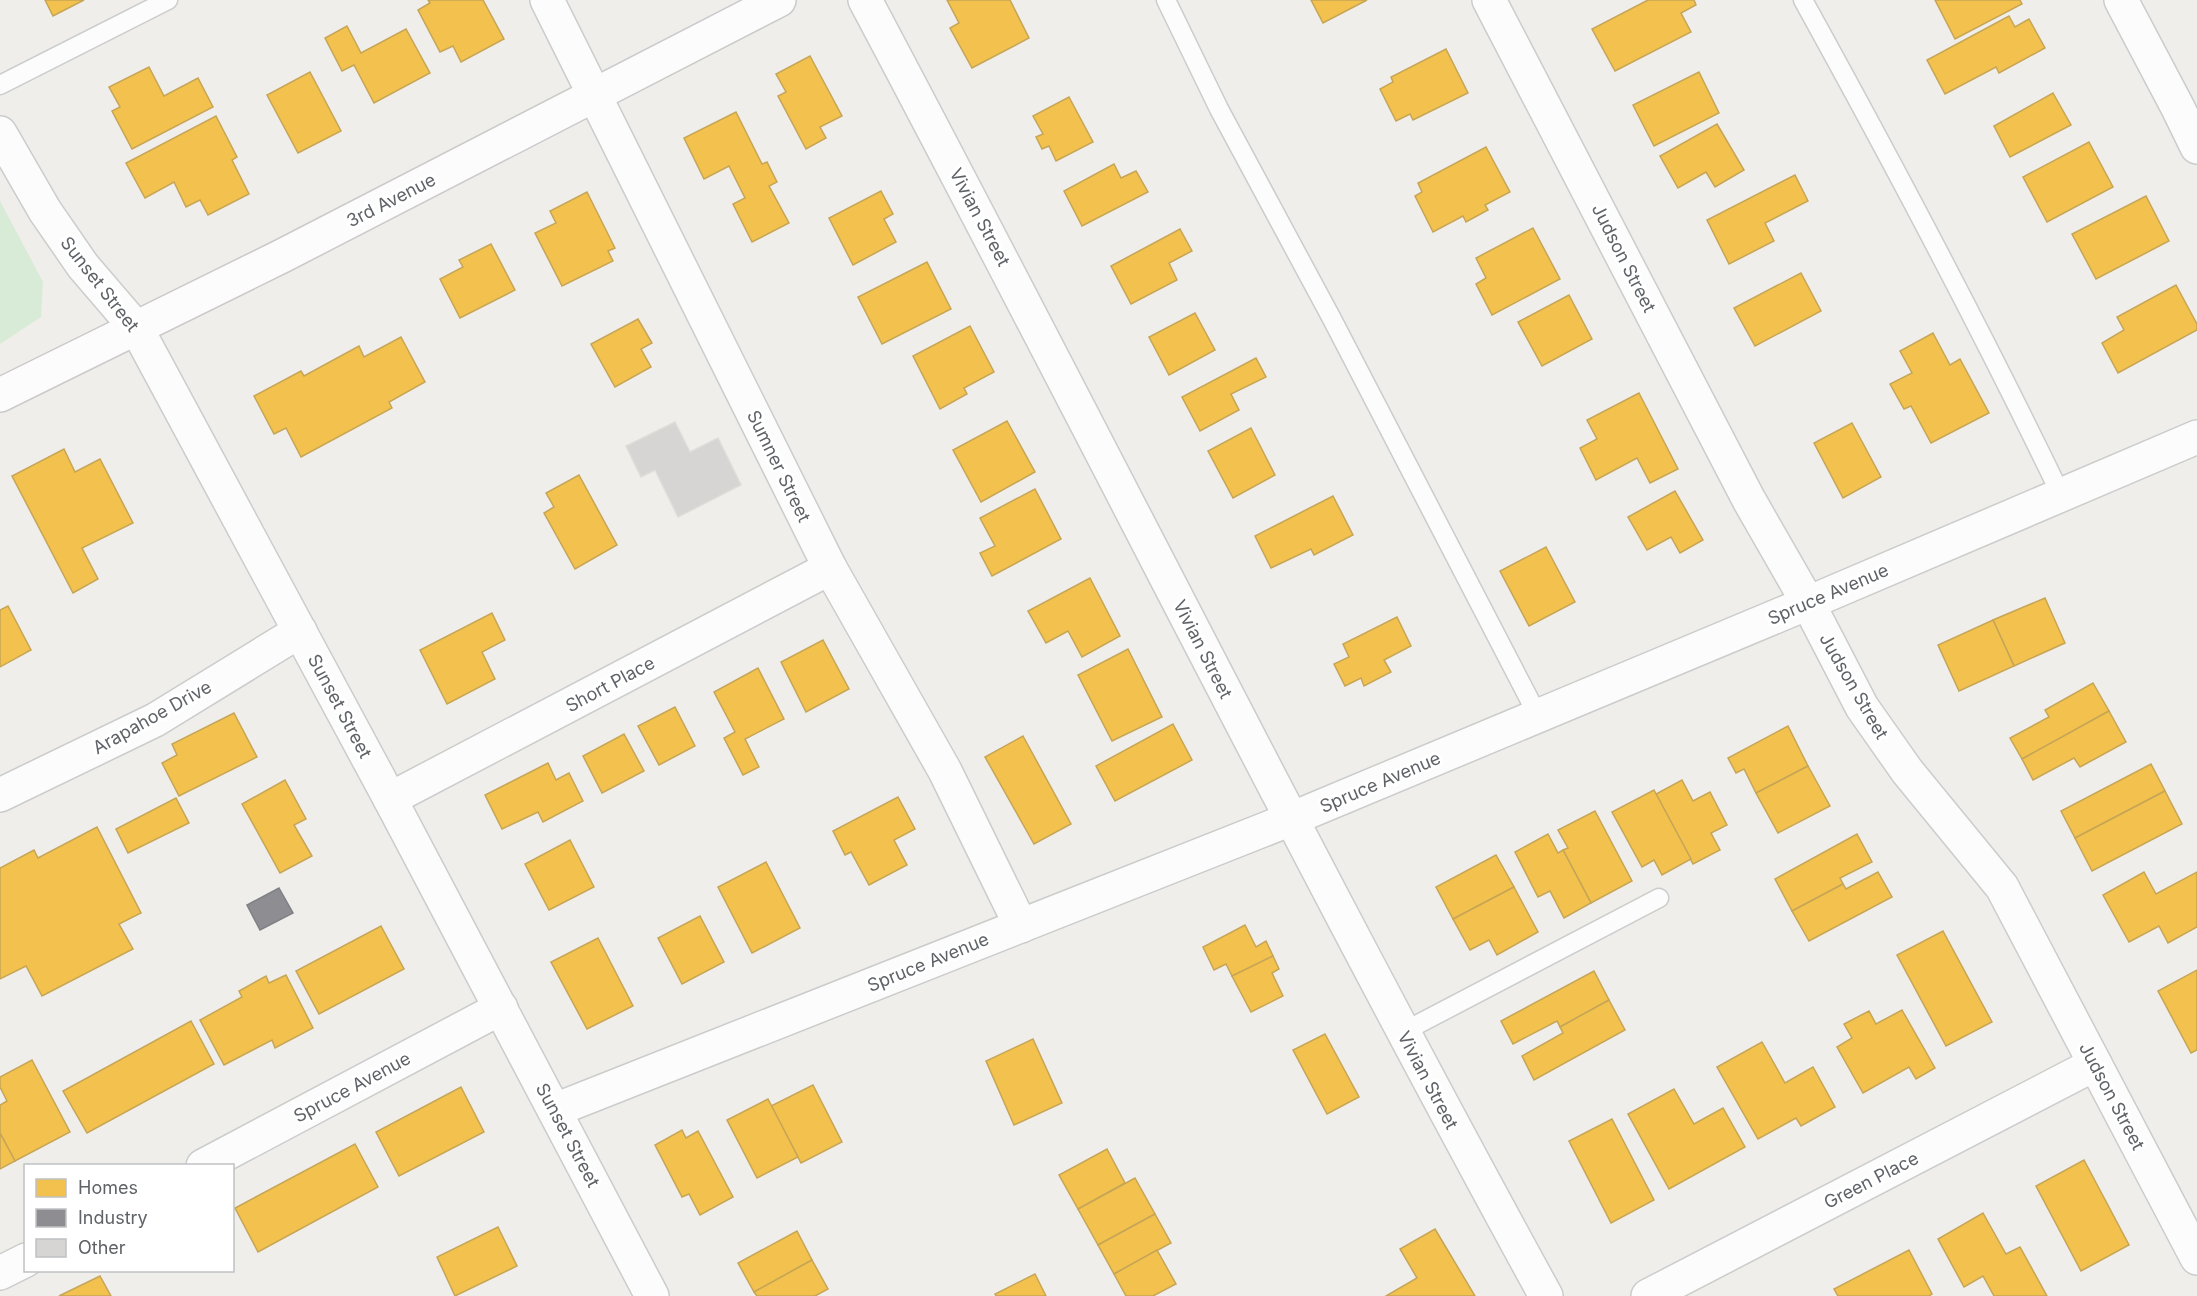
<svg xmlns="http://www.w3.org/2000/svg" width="2197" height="1296" font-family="Inter,sans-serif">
	<rect width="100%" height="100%" fill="#efeeea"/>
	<!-- green -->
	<polygon fill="#d8ebd6" points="0,201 43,282 41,317 0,344"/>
	<!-- homes -->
	<g fill="#f2c14e" stroke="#c6a556" stroke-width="1.5">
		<polygon points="45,0 84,0 53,16"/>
		<polygon points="428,0 483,0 504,39 461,62 453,46 440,52 418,10 430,3"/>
		<polygon points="947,0 1010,0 1029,38 972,68 950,28 959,23"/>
		<polygon points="1311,0 1367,0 1323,23"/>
		<polygon points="1648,0 1694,0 1696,5 1681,13 1691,32 1615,71 1592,29"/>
		<polygon points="1935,0 2020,0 2022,4 1955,39"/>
		<polygon points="2009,16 2015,27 2029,19 2045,48 1999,73 1996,67 1945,94 1927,60"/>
		<polygon points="347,26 361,53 406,29 430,73 374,103 354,65 342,71 325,38"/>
		<polygon points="1446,49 1468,93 1413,120 1410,114 1396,121 1380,89 1393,82 1391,77"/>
		<polygon points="810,56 842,116 820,127 826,138 806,149 778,96 786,92 776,74"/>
		<polygon points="149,67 164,96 198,78 213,107 132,149 112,111 120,107 109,87"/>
		<polygon points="310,72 341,131 298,153 267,95"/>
		<polygon points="1699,72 1719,113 1654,146 1633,105"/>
		<polygon points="2053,93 2071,125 2010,157 1994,126"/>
		<polygon points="1069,97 1093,142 1056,161 1049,146 1042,149 1036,137 1043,134 1033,116"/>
		<polygon points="736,112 762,164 767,162 777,182 769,186 789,223 752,242 733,204 745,198 729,166 704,179 684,138"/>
		<polygon points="216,116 237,157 232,160 249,194 208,215 200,200 186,207 174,182 145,198 126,163"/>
		<polygon points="1717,124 1744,170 1715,187 1706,172 1678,188 1660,156"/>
		<polygon points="2089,142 2113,187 2047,222 2023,177"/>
		<polygon points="1486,147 1510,192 1485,205 1488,210 1466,222 1463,216 1433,232 1415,196 1422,192 1418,183"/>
		<polygon points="1114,164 1121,178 1136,171 1148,192 1082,226 1064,191"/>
		<polygon points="1795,175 1808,201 1765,223 1774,241 1729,264 1707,220"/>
		<polygon points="881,191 893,214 884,219 896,242 853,265 829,218"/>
		<polygon points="587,192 615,248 608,251 613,261 562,286 535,233 556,223 550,211"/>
		<polygon points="2146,196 2169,241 2096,279 2072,234"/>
		<polygon points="1533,228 1560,279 1492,315 1476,284 1486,278 1476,258"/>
		<polygon points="1180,229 1192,251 1169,263 1177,280 1131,304 1111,266"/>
		<polygon points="491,244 515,290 460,318 440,279 463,267 459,260"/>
		<polygon points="927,262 951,309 882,344 858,297"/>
		<polygon points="1801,273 1821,311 1755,346 1734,308"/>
		<polygon points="2176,285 2197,324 2197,330 2118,373 2102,343 2124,330 2117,317"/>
		<polygon points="1569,295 1592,339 1542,366 1518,322"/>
		<polygon points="1195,313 1215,350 1169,375 1149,337"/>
		<polygon points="638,319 652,343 641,349 651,367 615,387 591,344"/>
		<polygon points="970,326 994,372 964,388 967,394 940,409 913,356"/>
		<polygon points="1933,333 1950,365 1960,359 1989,413 1931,443 1911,406 1904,409 1890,384 1912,373 1900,351"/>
		<polygon points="401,337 425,382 389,402 392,408 301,457 286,428 274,434 254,396 301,371 304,376 359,346 364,357"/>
		<polygon points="1256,358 1266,377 1231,394 1239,410 1200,431 1182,397"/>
		<polygon points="1639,393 1678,469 1650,483 1637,458 1596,480 1580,448 1597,439 1587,420"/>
		<polygon points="1007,421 1035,472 981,502 953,450"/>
		<polygon points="1852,423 1881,477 1843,498 1814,443"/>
		<polygon points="1251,428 1275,475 1233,498 1208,451"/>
		<polygon points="64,449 75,472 100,459 133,523 82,548 98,579 73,593 12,476"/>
		<polygon points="579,475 617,545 575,569 544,513 554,507 546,493"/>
		<polygon points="1035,489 1061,539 992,576 980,553 995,546 980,518"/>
		<polygon points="1675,491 1703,540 1680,553 1671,537 1647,550 1628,517"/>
		<polygon points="1333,496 1353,535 1314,555 1311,549 1271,568 1255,536"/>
		<polygon points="1546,547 1575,602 1529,626 1500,571"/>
		<polygon points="1090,578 1120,636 1082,657 1068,631 1046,643 1028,611"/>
		<polygon points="2045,598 2065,643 2014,666 1993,620"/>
		<polygon points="8,606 31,650 0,667 0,610"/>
		<polygon points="492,613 505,640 482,652 495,679 447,704 420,650"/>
		<polygon points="1397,617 1411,646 1384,660 1391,672 1364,686 1361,678 1345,686 1334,664 1349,657 1343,644"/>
		<polygon points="1993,620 2014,666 1959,691 1938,645"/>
		<polygon points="823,640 849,689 806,712 781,662"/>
		<polygon points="1128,649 1162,717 1112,741 1078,675"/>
		<polygon points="758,668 784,719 745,739 759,767 743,775 724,738 735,732 714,692"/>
		<polygon points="2093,683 2109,711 2022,759 2010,738 2049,717 2045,710"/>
		<polygon points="675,707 695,746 659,765 638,726"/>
		<polygon points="2109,711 2126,742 2080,767 2074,758 2033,780 2022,759"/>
		<polygon points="234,713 257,757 179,796 162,763 177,755 172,744"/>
		<polygon points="1173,724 1192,760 1115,801 1096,766"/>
		<polygon points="1788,726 1808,766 1756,793 1744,769 1736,773 1728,758"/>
		<polygon points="624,734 644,771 602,793 583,756"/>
		<polygon points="1023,736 1071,824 1034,844 985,757"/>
		<polygon points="548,763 556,780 569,773 583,801 543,822 538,812 502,829 485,795"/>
		<polygon points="2151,764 2165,791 2075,838 2061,811"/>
		<polygon points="1808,766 1830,806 1778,833 1756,793"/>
		<polygon points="285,780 306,819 294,825 312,856 280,873 242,804"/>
		<polygon points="1682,780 1693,801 1710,792 1727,825 1711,833 1720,850 1693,864 1656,794"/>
		<polygon points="1654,790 1691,859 1662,875 1654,860 1642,867 1612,812"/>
		<polygon points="2165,791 2182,824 2092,871 2075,838"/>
		<polygon points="898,797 915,829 894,840 907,865 869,885 851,852 845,855 833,831"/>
		<polygon points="176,798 189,823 128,853 116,829"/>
		<polygon points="1595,811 1632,881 1591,903 1563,850 1568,848 1558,830"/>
		<polygon points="97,827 141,913 119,924 133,949 42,996 26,966 0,979 0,868 34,850 38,858"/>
		<polygon points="1548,834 1558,853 1563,850 1591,903 1564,918 1550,891 1538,897 1515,852"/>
		<polygon points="1857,834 1872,862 1840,878 1843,884 1792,911 1775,879"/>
		<polygon points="570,840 594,887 549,910 525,864"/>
		<polygon points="1496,855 1514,887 1453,919 1436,887"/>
		<polygon points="766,862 800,928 752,953 718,887"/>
		<polygon points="1878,872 1892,897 1809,941 1792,911 1843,884 1846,889"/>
		<polygon points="2144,872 2156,894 2197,872 2197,927 2168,943 2159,926 2129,942 2103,895"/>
		<polygon points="1514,887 1538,932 1497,955 1489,940 1470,950 1453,919"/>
		<polygon points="700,916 724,962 682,984 658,938"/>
		<polygon points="1245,925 1256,947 1266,941 1273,956 1232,976 1226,964 1214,970 1203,947"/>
		<polygon points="381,926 404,969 319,1014 296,971"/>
		<polygon points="1943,931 1992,1022 1946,1046 1897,955"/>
		<polygon points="598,938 633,1006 587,1029 551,962"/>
		<polygon points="1273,956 1279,969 1272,973 1283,996 1251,1012 1232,976"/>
		<polygon points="2197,970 2197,1050 2191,1053 2158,991"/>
		<polygon points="1594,971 1609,1000 1560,1027 1557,1021 1513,1044 1501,1021"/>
		<polygon points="286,975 313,1028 275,1048 272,1040 224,1065 200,1020 242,997 239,991 266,976 269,983"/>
		<polygon points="1609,1000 1625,1030 1534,1080 1522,1056 1563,1033 1560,1027"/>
		<polygon points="1902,1010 1935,1068 1916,1079 1909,1067 1863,1093 1837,1047 1852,1038 1844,1024 1869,1011 1876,1024"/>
		<polygon points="191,1021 214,1064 87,1133 63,1091"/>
		<polygon points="1325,1034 1359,1097 1327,1114 1293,1050"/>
		<polygon points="1033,1039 1062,1103 1014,1125 986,1061"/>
		<polygon points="1762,1042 1785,1083 1813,1067 1835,1107 1801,1126 1796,1118 1758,1139 1717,1067"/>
		<polygon points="32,1060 70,1132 15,1161 0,1133 0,1105 7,1101 0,1087 0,1077"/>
		<polygon points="813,1085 842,1142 801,1163 771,1106"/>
		<polygon points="461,1087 484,1132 399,1176 376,1132"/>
		<polygon points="1674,1089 1694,1124 1723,1108 1745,1147 1669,1189 1628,1114"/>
		<polygon points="768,1099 798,1157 757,1178 727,1120"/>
		<polygon points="1612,1119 1654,1200 1611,1223 1569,1141"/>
		<polygon points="682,1130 686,1138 698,1131 733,1197 700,1215 689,1194 682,1197 655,1145"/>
		<polygon points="0,1133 15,1161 0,1169"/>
		<polygon points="355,1144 378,1187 258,1252 235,1208"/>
		<polygon points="1107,1149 1125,1183 1078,1209 1059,1175"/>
		<polygon points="2084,1160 2129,1245 2081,1271 2036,1186"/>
		<polygon points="1135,1178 1155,1214 1098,1245 1078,1209"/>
		<polygon points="1983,1213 2006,1254 2020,1247 2047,1296 1994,1296 1983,1276 1964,1287 1938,1239"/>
		<polygon points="1155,1214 1171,1243 1114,1274 1098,1245"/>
		<polygon points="498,1227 517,1266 455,1296 437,1257"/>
		<polygon points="1435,1229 1475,1296 1386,1296 1417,1278 1400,1249"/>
		<polygon points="797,1231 812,1260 754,1292 738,1263"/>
		<polygon points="1157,1250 1176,1284 1153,1296 1126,1296 1114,1274"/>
		<polygon points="1909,1250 1932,1294 1929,1296 1838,1296 1834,1289"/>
		<polygon points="812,1260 828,1289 815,1296 757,1296 754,1292"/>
		<polygon points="1035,1274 1046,1296 996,1296 995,1294"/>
		<polygon points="100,1276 111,1296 59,1296"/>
	</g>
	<!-- industry -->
	<polygon fill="#8d8d92" stroke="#7f8085" stroke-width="1.5" points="279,888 293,913 260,930 247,905"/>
	<!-- building -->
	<polygon fill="#d6d5d3" stroke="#deddd9" stroke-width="1.5" points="675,422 690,452 718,438 741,485 678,517 655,470 641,477 626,446"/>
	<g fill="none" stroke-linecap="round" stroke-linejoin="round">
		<!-- lane casing -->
		<g stroke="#cbcccc" stroke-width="21">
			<g id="lane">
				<polyline points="1166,0 1219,109 1332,319 1538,716"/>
				<path d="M1803,0C1893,163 1980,327 2061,495"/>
				<polyline points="0,85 168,0"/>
				<polyline points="1403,1032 1659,898"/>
			</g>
		</g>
		<!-- street casing -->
		<g stroke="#cbcccc" stroke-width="36">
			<g id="street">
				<polyline points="547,0 830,568 945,771 1021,926"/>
				<path d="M865,0C1094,431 1311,868 1546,1296"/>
				<polyline points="1489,0 1749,500 1808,603 1862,707 1907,771 2002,887 2197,1258"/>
				<polyline points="2121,0 2178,108 2197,147"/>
				<polyline points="0,133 45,211 83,266 137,329 390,799 652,1296"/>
				<polyline points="0,795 155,720 300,631"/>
				<polyline points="390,799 830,568"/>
				<polyline points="555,1110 1291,819 1808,603 2197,437"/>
				<polyline points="203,1166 501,1008"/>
				<polyline points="0,1273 26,1260"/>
				<polyline points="1648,1296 2095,1064"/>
			</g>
		</g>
		<!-- secondary casing -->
		<g stroke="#cacacb" stroke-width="36">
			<polyline id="secondary" points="0,395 282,256 779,0"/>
		</g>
		<!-- lane -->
		<use href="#lane" stroke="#fdfcfc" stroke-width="18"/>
		<!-- street -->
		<use href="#street" stroke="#fdfcfc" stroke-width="33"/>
		<!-- secondary -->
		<use href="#secondary" stroke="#fdfcfc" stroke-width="33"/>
	</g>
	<g text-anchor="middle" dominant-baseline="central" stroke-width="6" stroke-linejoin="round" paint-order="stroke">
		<!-- street labels -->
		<g font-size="18" fill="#5f6368" stroke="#fff">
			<text transform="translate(391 200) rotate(-27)">3rd Avenue</text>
			<text transform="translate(980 217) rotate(62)">Vivian Street</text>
			<text transform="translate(1624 258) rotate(63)">Judson Street</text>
			<text transform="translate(100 284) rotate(52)">Sunset Street</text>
			<text transform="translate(779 466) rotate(64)">Sumner Street</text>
			<text transform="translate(1828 594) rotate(-23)">Spruce Avenue</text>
			<text transform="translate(1203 649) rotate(63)">Vivian Street</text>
			<text transform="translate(610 684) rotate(-28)">Short Place</text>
			<text transform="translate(1854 686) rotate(60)">Judson Street</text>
			<text transform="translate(340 706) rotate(62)">Sunset Street</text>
			<text transform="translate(152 717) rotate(-29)">Arapahoe Drive</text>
			<text transform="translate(1380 782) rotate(-23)">Spruce Avenue</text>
			<text transform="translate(928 962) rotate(-22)">Spruce Avenue</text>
			<text transform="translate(1428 1080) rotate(62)">Vivian Street</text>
			<text transform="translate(352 1087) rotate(-28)">Spruce Avenue</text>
			<text transform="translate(2112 1096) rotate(62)">Judson Street</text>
			<text transform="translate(568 1135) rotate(62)">Sunset Street</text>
			<text transform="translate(1871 1180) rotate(-27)">Green Place</text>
		</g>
	</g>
	<!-- legend -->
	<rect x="24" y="1164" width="210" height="108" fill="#ffffff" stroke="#bfc1c3" stroke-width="1.5"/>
	<rect x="36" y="1179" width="30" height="18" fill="#f2c14e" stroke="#bfc1c3" stroke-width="1.5"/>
	<text x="78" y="1194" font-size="18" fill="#5f6368">Homes</text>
	<rect x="36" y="1209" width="30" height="18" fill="#8d8d92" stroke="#bfc1c3" stroke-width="1.5"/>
	<text x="78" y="1224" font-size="18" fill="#5f6368">Industry</text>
	<rect x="36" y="1239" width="30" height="18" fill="#d6d5d3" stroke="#bfc1c3" stroke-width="1.5"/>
	<text x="78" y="1254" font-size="18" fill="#5f6368">Other</text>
</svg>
